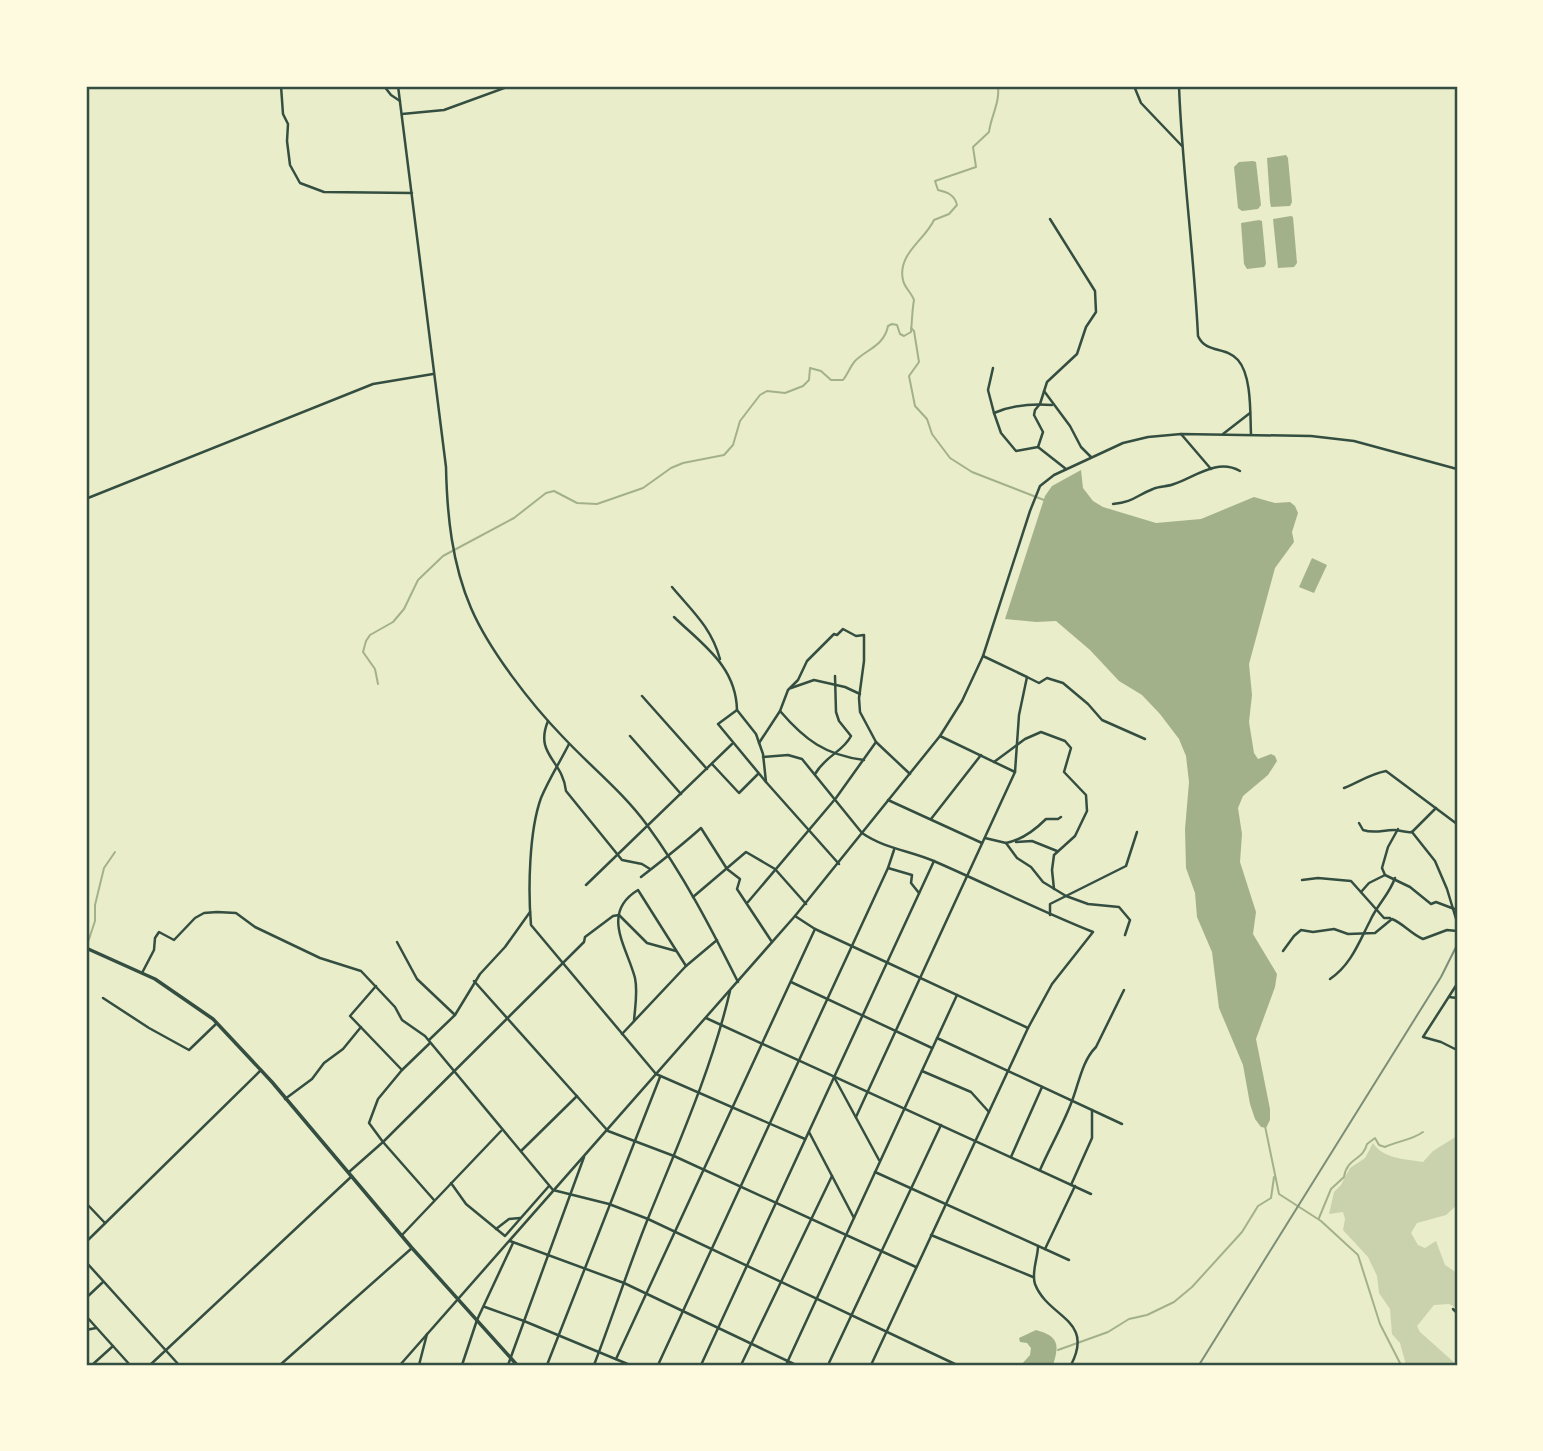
<svg xmlns="http://www.w3.org/2000/svg" width="1543" height="1451" font-family="Spectral,serif">
	<rect width="100%" height="100%" fill="#e9edc9"/>
	<!-- green -->
	<path fill="#cad2ad" d="M1457,1136V1205L1446,1215L1417,1223L1411,1233L1418,1245L1425,1248L1436,1241L1445,1265L1457,1273V1308L1449,1304L1434,1305L1417,1326L1420,1332L1457,1365H1406L1400,1343L1392,1334L1390,1309L1379,1293L1377,1276L1368,1257L1343,1230L1345,1219L1343,1212L1329,1214L1334,1192L1341,1185L1350,1168L1365,1158L1373,1143C1383,1159 1406,1159 1423,1162L1433,1151Z"/>
	<!-- water -->
	<g fill="#a3b18a">
		<polygon points="1286,155 1288,158 1292,202 1290,206 1271,207 1270,202 1267,158"/>
		<polygon points="1253,161 1256,162 1261,205 1258,209 1242,211 1238,208 1234,167 1239,162"/>
		<polygon points="1291,216 1293,217 1297,263 1294,267 1278,268 1273,219"/>
		<polygon points="1259,220 1262,221 1266,264 1264,267 1247,269 1244,264 1241,223"/>
		<polygon points="1081,470 1083,488 1093,501 1103,507 1156,523 1201,519 1254,497 1275,503 1290,502 1295,506 1298,513 1292,532 1294,542 1275,568 1249,664 1252,695 1249,722 1254,753 1258,759 1271,754 1275,756 1277,761 1268,775 1243,796 1238,808 1242,834 1240,862 1256,912 1253,934 1277,974 1275,987 1256,1039 1270,1109 1270,1120 1266,1128 1261,1127 1255,1119 1250,1104 1243,1065 1219,1008 1212,952 1197,917 1195,893 1186,868 1185,829 1189,782 1186,756 1179,739 1160,714 1142,695 1119,681 1090,650 1056,621 1036,622 1005,619 1045,496 1052,486"/>
		<polygon points="1312,558 1327,565 1314,593 1299,587"/>
		<path d="M1036,1330C1058,1336 1060,1344 1053,1365L1022,1364L1030,1355L1031,1348L1027,1343L1020,1342L1019,1338Z"/>
	</g>
	<g fill="none" stroke-linecap="round" stroke-linejoin="round">
		<!-- stream -->
		<g stroke="#a3b18a" stroke-width="2">
			<polyline points="911,328 914,331 919,362 909,376 915,406 927,419 932,434 950,458 972,472 1044,500"/>
			<path d="M378,684L375,669L363,652L366,641L370,635L393,622L404,609L418,580L443,556L514,518L546,493L554,491L577,503L597,504L643,488L671,468L683,463L724,455L733,445L740,421L760,395L767,391L785,393L803,386L809,380L810,368L821,371L831,380H843C847,375 850,367 855,361C867,349 884,346 888,326L892,324L897,325L900,334L904,336L911,332C912,322 912,311 914,300C911,292 904,287 903,280C897,254 925,240 934,220L949,214L957,205C955,195 947,192 938,190L935,181L976,167L973,147L989,132C991,116 1000,103 998,86"/>
			<polyline points="86,948 95,921 95,905 104,868 115,852"/>
			<polyline points="1265,1126 1279,1194 1321,1221 1358,1255 1380,1324 1401,1365"/>
			<path d="M1319,1218L1331,1189L1344,1177C1347,1157 1363,1161 1367,1144L1375,1138L1379,1145L1385,1147C1398,1141 1412,1140 1423,1132"/>
			<polyline points="1058,1350 1108,1332 1129,1319 1147,1315 1174,1302 1192,1287 1242,1232 1258,1206 1271,1198 1274,1177"/>
		</g>
		<!-- minor -->
		<g stroke="#344e41" stroke-width="2.5">
			<polyline points="281,86 283,114 288,124 287,141 290,165 300,183 324,192 412,193"/>
			<polyline points="384,86 391,95 400,101"/>
			<polyline points="561,86 565,86"/>
			<polyline points="1134,86 1141,103 1182,146"/>
			<polyline points="402,114 444,110 510,86"/>
			<polyline points="993,368 988,390 994,413 1001,433 1016,451 1038,447 1066,469"/>
			<polyline points="1044,391 1070,426 1081,447 1091,457"/>
			<path d="M994,413C1013,405 1030,403 1052,405"/>
			<polyline points="1181,434 1211,469"/>
			<polyline points="1038,447 1043,432 1034,415 1035,410 1040,404 1047,382 1077,354 1086,327 1096,312 1095,291 1050,219"/>
			<polyline points="88,498 373,384 433,374"/>
			<path d="M1113,504C1134,502 1135,496 1153,489C1159,486 1167,487 1174,484C1195,477 1217,458 1240,471"/>
			<path d="M672,587C693,612 711,627 720,659"/>
			<path d="M674,617C703,645 736,666 737,710L718,724L766,782"/>
			<polyline points="1027,677 1039,683 1047,678 1063,683 1088,704 1102,720 1145,739"/>
			<polyline points="791,688 814,680 845,687 860,694"/>
			<polyline points="642,696 707,769"/>
			<polyline points="737,710 756,734 763,754 766,782 839,864"/>
			<path d="M780,711C805,740 825,755 864,760"/>
			<path d="M548,721C534,755 563,760 566,791L622,860L642,864L650,869"/>
			<polyline points="630,736 681,794"/>
			<polyline points="940,736 1015,772"/>
			<polyline points="759,743 780,711 788,690 798,680 807,661 834,634 837,635 843,629 856,636 864,635 864,661 859,698 860,712 876,742 910,774"/>
			<path d="M569,744C560,762 549,779 541,798C529,831 528,890 531,925L656,1074L805,1139"/>
			<path d="M763,757L788,755L802,759L862,833C885,849 912,851 936,862C989,885 1040,911 1093,932L1052,984L1028,1028L871,1365"/>
			<polyline points="994,762 1025,739 1041,732 1065,741 1071,748 1064,772 1086,795 1087,811 1075,836 1054,855 1052,870 1054,889"/>
			<polyline points="712,764 739,793 758,774"/>
			<path d="M815,774C826,755 843,752 851,736L839,721L836,712L835,676"/>
			<path d="M1344,788C1359,782 1370,774 1386,771L1457,824"/>
			<polyline points="888,800 982,843"/>
			<polyline points="931,819 981,755"/>
			<path d="M1359,823L1363,830C1375,834 1382,830 1394,830C1400,830 1405,833 1412,832L1435,861L1447,889L1457,922"/>
			<polyline points="1398,829 1388,847 1382,868 1385,875 1410,887 1431,904 1436,902 1457,910"/>
			<polyline points="1412,832 1436,808"/>
			<polyline points="985,838 1006,843 1017,858 1031,867 1043,882 1066,896 1088,904 1119,907 1130,920 1125,935"/>
			<polyline points="1016,842 1032,841 1057,851"/>
			<path d="M1006,843C1022,840 1035,830 1046,819H1058L1061,817"/>
			<polyline points="888,868 912,875 911,883 919,893"/>
			<path d="M641,877C663,860 681,846 701,828L727,869L740,879L737,889L772,942"/>
			<polyline points="1302,880 1318,878 1351,881 1384,918 1390,918"/>
			<polyline points="586,885 732,744"/>
			<polyline points="1361,892 1369,883 1385,875"/>
			<polyline points="693,897 746,852 775,869 806,904"/>
			<polyline points="748,902 836,798 876,742"/>
			<polyline points="1050,915 1050,904 1126,866 1137,832"/>
			<polyline points="795,916 815,929 1028,1028"/>
			<polyline points="397,942 417,979 455,1015"/>
			<path d="M1283,951L1294,936L1301,930L1313,932L1334,929L1348,934L1375,933L1392,919C1404,924 1411,934 1423,939L1447,930L1457,931"/>
			<polyline points="142,973 154,950 155,938 159,932 174,940 195,918 204,913 217,912 236,913 255,927 320,958 361,971 395,1007 402,1020 425,1036 553,1190 609,1204 648,1219 957,1365"/>
			<path d="M1330,979C1351,965 1359,942 1370,921C1377,905 1389,895 1395,878"/>
			<polyline points="474,981 608,1131 674,1156 916,1267"/>
			<polyline points="791,982 932,1048"/>
			<polyline points="1457,984 1423,1037 1441,1042 1457,1050"/>
			<polyline points="376,986 350,1016 402,1070"/>
			<polyline points="1449,997 1457,998"/>
			<polyline points="103,998 149,1028 189,1050 217,1023"/>
			<polyline points="706,1018 1091,1194"/>
			<path d="M634,1021C635,1007 638,992 635,978C627,947 600,913 638,890L686,966"/>
			<polyline points="622,1034 686,966 717,940"/>
			<polyline points="937,1038 1122,1124"/>
			<polyline points="429,1040 455,1015 480,974 505,947 530,912"/>
			<polyline points="430,1043 402,1070 378,1099 369,1123 383,1142 434,1200"/>
			<polyline points="922,1071 971,1092 989,1112"/>
			<polyline points="834,1077 879,1160"/>
			<polyline points="285,1099 312,1079 324,1063 343,1049 361,1027"/>
			<polyline points="856,1117 1015,772 1019,715 1027,677 983,656"/>
			<polyline points="809,1132 854,1218"/>
			<polyline points="521,1151 577,1096"/>
			<polyline points="1011,1157 1042,1087"/>
			<path d="M1040,1170C1050,1147 1063,1125 1072,1101C1079,1083 1082,1061 1096,1047L1124,990"/>
			<polyline points="349,1172 383,1142 584,942 585,937 613,916 619,915 647,943 676,951"/>
			<polyline points="875,1172 1069,1260"/>
			<polyline points="451,1183 466,1204 505,1236 549,1186"/>
			<polyline points="1071,1185 1092,1138 1092,1110"/>
			<polyline points="86,1203 105,1223"/>
			<polyline points="496,1229 509,1219 520,1218"/>
			<polyline points="402,1235 501,1131"/>
			<polyline points="931,1235 1033,1277"/>
			<polyline points="510,1241 624,1283 796,1365"/>
			<polyline points="86,1242 261,1070"/>
			<path d="M1038,1246C1038,1258 1031,1272 1035,1284C1048,1318 1095,1319 1071,1365"/>
			<polyline points="1045,1249 1075,1186"/>
			<polyline points="86,1262 179,1365"/>
			<polyline points="86,1298 103,1282"/>
			<polyline points="485,1307 524,1321 630,1365"/>
			<polyline points="1453,1309 1457,1313"/>
			<polyline points="86,1316 130,1365"/>
			<polyline points="86,1330 96,1328"/>
			<polyline points="616,1359 815,929"/>
			<polyline points="92,1365 113,1346"/>
			<polyline points="150,1365 352,1176"/>
			<polyline points="280,1365 412,1248"/>
			<polyline points="419,1365 427,1334"/>
			<polyline points="462,1365 477,1320 513,1243"/>
			<polyline points="508,1365 584,1157"/>
			<polyline points="547,1365 660,1077"/>
			<path d="M594,1365C613,1316 629,1265 649,1216C679,1142 712,1068 730,991"/>
			<polyline points="658,1365 888,868 894,850"/>
			<polyline points="701,1365 934,861"/>
			<polyline points="741,1365 832,1176"/>
			<polyline points="786,1365 957,995"/>
			<polyline points="828,1365 941,1125"/>
		</g>
		<!-- tertiary -->
		<g stroke="#344e41" stroke-width="2.5">
			<path d="M398,86L446,467C447,515 452,564 471,608C489,650 531,704 563,737C591,767 623,792 647,825C683,874 711,928 738,982"/>
			<path d="M1179,86C1182,169 1194,252 1198,336C1206,354 1226,346 1238,360C1252,376 1250,414 1251,434"/>
			<polyline points="1223,434 1250,413"/>
			<polyline points="400,1365 795,916 940,736 962,701 983,656 1030,511 1040,486 1054,475 1123,443 1148,437 1181,434 1311,436 1354,441 1457,469"/>
		</g>
		<!-- primary -->
		<polyline stroke="#344e41" stroke-width="3.5" points="86,948 155,979 213,1019 272,1082 412,1248 517,1365"/>
		<!-- rail -->
		<polyline stroke="#7c8e77" stroke-width="2" points="1199,1365 1441,977 1457,945"/>
	</g>
	<!-- border -->
	<rect width="1543" height="1451" fill="none" stroke="#fefae0" stroke-width="175"/>
	<rect x="88" y="88" width="1368" height="1276" fill="none" stroke="#344e41" stroke-width="2.5"/>
</svg>
